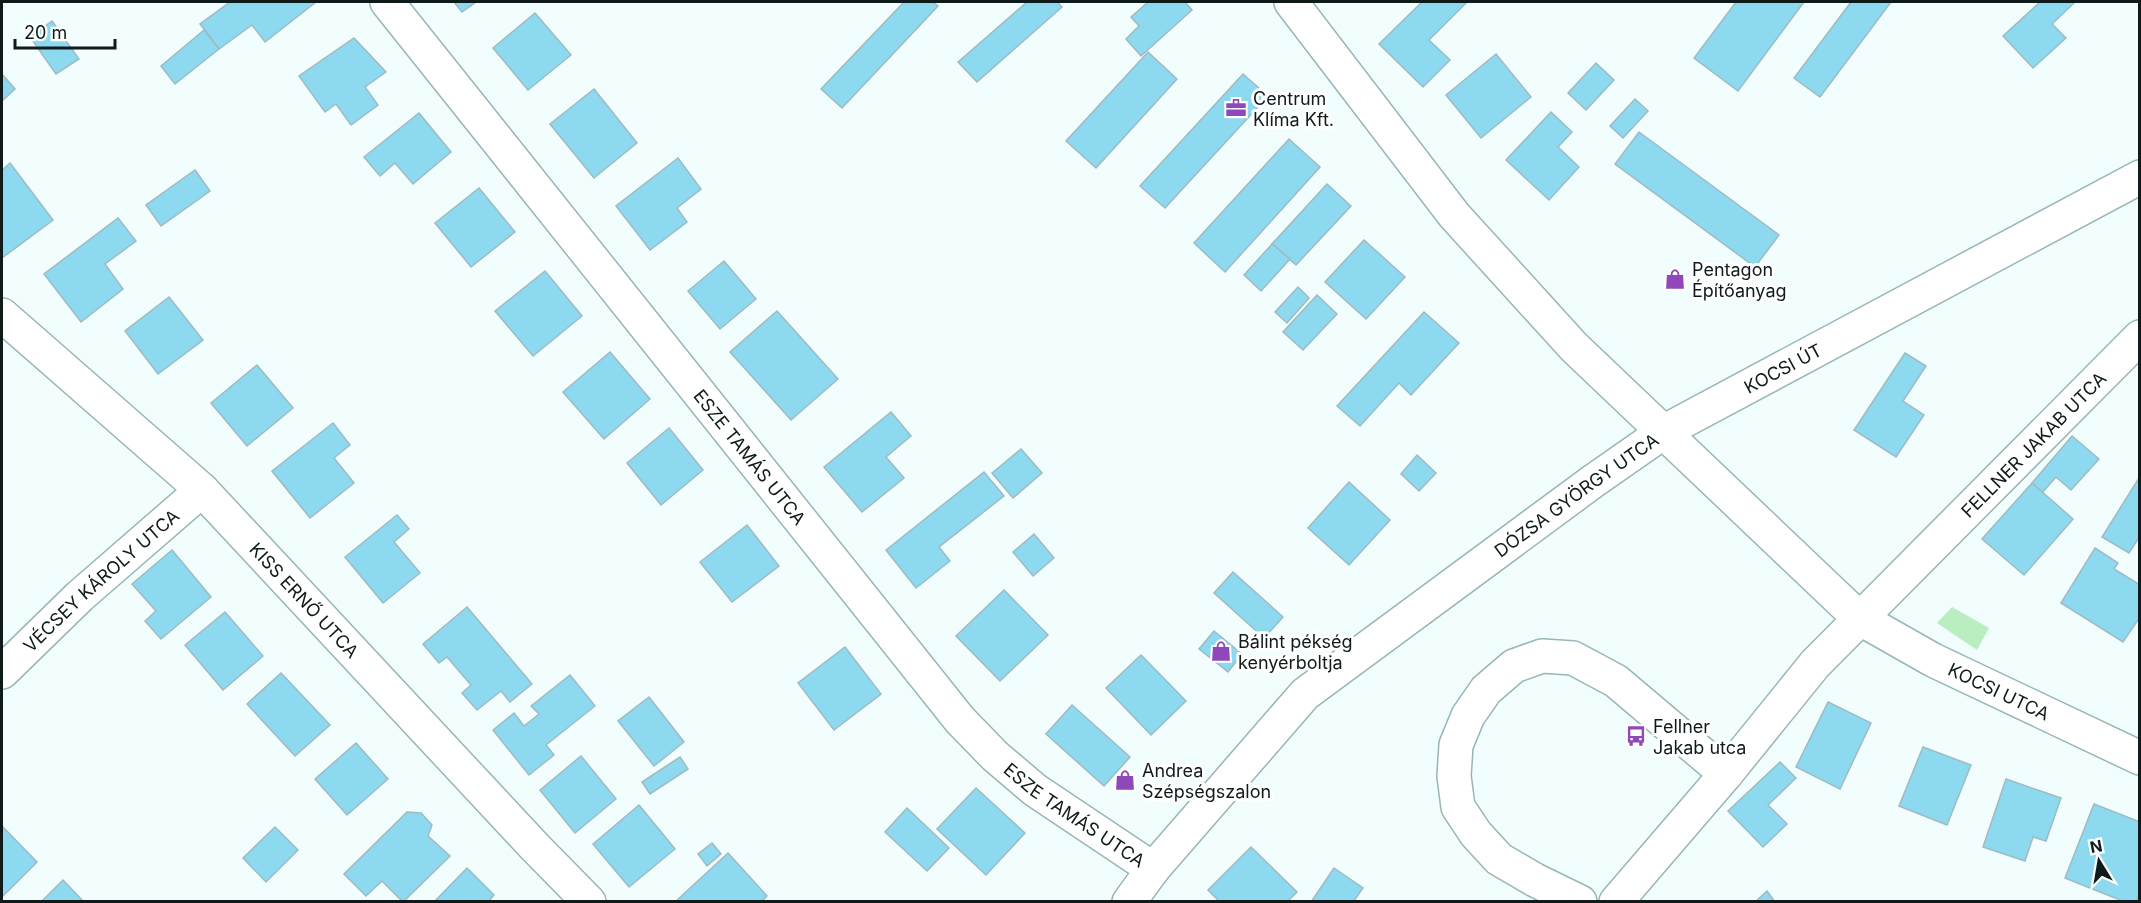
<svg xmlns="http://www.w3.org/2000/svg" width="2141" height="903" font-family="Inter,sans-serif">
	<rect width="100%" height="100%" fill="#f1fefd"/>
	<!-- green -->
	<polygon fill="#baedbf" points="1952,607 1989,628 1977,650 1937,623"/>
	<!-- building -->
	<g fill="#8ddaf0" stroke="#9ebac3" stroke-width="1.5">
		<polygon points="230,2 316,2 265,42 252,25 219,49 200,24"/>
		<polygon points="454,2 476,2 462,12"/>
		<polygon points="904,2 933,2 938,6 842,108 821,89"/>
		<polygon points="1027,2 1057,2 1062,7 977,82 958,62"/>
		<polygon points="1148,2 1185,2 1192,10 1141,56 1126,39 1139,26 1131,17"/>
		<polygon points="1422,2 1467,2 1429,40 1450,60 1423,87 1379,44"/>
		<polygon points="1736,2 1804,2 1738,91 1694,58"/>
		<polygon points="1851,2 1891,2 1820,97 1794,78"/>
		<polygon points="2040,2 2075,2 2052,24 2066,38 2033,68 2003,36"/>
		<polygon points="535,13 571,55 528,90 493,48"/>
		<polygon points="52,21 79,59 56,74 30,37"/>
		<polygon points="204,30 219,49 175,84 161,66"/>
		<polygon points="354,38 386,72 365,87 378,105 351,125 336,104 325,112 299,76"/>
		<polygon points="1148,52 1177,79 1096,168 1066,141"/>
		<polygon points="1496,54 1531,97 1481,138 1446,95"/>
		<polygon points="1596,63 1614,80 1586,110 1568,93"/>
		<polygon points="2,74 15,89 2,101"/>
		<polygon points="1243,74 1268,96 1165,208 1140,186"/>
		<polygon points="594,89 637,143 594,178 550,124"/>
		<polygon points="1635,99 1648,111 1623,138 1610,126"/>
		<polygon points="1551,112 1572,132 1558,147 1579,167 1549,200 1506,160"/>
		<polygon points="419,113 451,152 413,184 395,163 380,176 364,157"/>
		<polygon points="1639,132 1779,235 1755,267 1615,164"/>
		<polygon points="1289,139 1320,167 1225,272 1194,243"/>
		<polygon points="678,158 701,189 677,208 687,222 650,250 616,206"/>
		<polygon points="10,163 53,220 2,258 2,170"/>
		<polygon points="195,170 210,191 161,226 146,205"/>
		<polygon points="1327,184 1351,206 1296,265 1272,244"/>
		<polygon points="479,188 515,232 471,267 435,223"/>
		<polygon points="118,218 136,241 105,264 123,289 81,322 44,274"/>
		<polygon points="1364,240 1405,277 1366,319 1325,282"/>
		<polygon points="1272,244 1290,259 1261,291 1244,275"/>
		<polygon points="724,261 756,299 720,329 688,291"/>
		<polygon points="545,271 582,316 533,356 495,311"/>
		<polygon points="1298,287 1309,298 1287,323 1275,312"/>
		<polygon points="1317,295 1337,314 1303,350 1283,332"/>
		<polygon points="169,297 203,340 158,374 125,331"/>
		<polygon points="777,311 838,379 791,420 730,352"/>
		<polygon points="1424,312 1459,343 1411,395 1399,383 1360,426 1337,406"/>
		<polygon points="610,352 650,399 604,439 563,392"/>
		<polygon points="1905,353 1926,366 1903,401 1924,415 1896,457 1854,430"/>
		<polygon points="257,365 293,408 247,446 211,403"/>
		<polygon points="891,412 911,436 886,457 904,478 862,512 824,467"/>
		<polygon points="333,423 350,445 334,458 354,483 310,518 272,471"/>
		<polygon points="669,428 703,470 661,505 627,463"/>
		<polygon points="2072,436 2099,459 2071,490 2056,477 2042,493 2032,483"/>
		<polygon points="1021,449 1042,473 1013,498 992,473"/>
		<polygon points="1417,455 1436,473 1419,491 1401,474"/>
		<polygon points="984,472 1004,496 939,547 950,561 916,588 886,550"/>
		<polygon points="2139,478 2140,536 2129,553 2102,537"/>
		<polygon points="1349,482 1390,520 1349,565 1308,528"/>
		<polygon points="2032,483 2073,519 2024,575 1982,539"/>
		<polygon points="397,515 409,529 394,542 420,573 383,603 345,557"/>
		<polygon points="747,525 779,566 732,602 700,562"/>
		<polygon points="1034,534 1054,558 1033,576 1013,552"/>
		<polygon points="2095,548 2118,563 2114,569 2140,585 2140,617 2123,642 2061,603"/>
		<polygon points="172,550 211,597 161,639 145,621 156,611 132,584"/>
		<polygon points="1233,572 1283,617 1264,638 1214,593"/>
		<polygon points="1004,590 1048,635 1000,681 956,636"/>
		<polygon points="467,607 532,684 510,702 501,691 477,710 462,693 471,685 447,657 439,663 423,644"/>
		<polygon points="225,612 263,656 223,690 185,645"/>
		<polygon points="1214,631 1242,654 1228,672 1199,649"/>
		<polygon points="845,647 881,694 834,730 798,683"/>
		<polygon points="1141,655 1186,701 1151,735 1106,688"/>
		<polygon points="281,673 330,725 295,756 247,704"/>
		<polygon points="570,675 595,706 546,745 554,755 529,775 493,730 514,713 524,726 539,714 531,706"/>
		<polygon points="649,697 684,742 654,766 618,721"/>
		<polygon points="1828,702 1871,723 1840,789 1796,767"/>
		<polygon points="1072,705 1130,757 1104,786 1046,734"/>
		<polygon points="356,743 388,779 347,815 315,779"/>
		<polygon points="1923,747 1971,765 1947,825 1899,806"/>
		<polygon points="581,756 616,799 575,833 540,790"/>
		<polygon points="680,757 688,769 650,794 642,782"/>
		<polygon points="1780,762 1796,778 1768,805 1787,824 1763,847 1728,811"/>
		<polygon points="2006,779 2061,798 2046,841 2033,837 2025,861 1983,847"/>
		<polygon points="976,788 1025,833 986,875 937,829"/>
		<polygon points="2094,804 2140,822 2140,892 2136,902 2125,902 2065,878"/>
		<polygon points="639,805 675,849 629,887 593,844"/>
		<polygon points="907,808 949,848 927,871 885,832"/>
		<polygon points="407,812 421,813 432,825 428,836 450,856 403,902 382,881 366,896 344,874"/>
		<polygon points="2,826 37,862 2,897"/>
		<polygon points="275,827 298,850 266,882 243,858"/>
		<polygon points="712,843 721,854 707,866 698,854"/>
		<polygon points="1251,847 1297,892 1287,902 1220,902 1208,890"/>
		<polygon points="728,853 767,896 761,902 675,902"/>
		<polygon points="467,868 494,895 488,902 434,902"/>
		<polygon points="1334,868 1363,888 1353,902 1311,902"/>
		<polygon points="63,880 84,902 41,902"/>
		<polygon points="1767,891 1775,902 1755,902"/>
	</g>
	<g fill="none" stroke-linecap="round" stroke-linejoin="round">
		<!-- minor casing -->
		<g stroke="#98b6b5" stroke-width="36">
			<g id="minor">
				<path id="s1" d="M387,2L960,720L995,756L1035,790L1153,869"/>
				<path id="s2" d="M1291,2L1454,215L1574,347L1859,618L1933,660L2140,758"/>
				<path id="s3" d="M2,315L202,490L534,846L589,902"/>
				<path id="s4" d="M2,672L80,596L202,490"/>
				<polyline points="1580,902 1535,880 1499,859 1476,834 1458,807 1454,776 1456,745 1468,716 1486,690 1514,666 1542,656 1573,658 1616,681 1726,774"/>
				<path id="s5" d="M1616,902L1726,774L1815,664L2140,337"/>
			</g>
		</g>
		<!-- major casing -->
		<g stroke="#98b6b5" stroke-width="36">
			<g id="major">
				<path id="s6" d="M1129,902L1153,869L1305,694L1592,482L1665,431L2140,177"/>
			</g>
		</g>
		<!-- minor -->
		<use href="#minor" stroke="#fff" stroke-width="33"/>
		<!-- major -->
		<use href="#major" stroke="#fff" stroke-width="33"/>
	</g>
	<!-- icons -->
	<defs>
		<g id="office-bare" transform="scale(1.62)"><path d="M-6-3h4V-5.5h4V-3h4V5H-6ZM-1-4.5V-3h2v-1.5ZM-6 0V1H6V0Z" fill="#9047b9" stroke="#fff" stroke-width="2.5" paint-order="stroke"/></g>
		<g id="shop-bare" transform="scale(1.62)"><path d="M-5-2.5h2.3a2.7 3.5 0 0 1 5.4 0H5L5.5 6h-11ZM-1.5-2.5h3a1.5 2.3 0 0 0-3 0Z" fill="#9047b9" stroke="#fff" stroke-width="2.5" paint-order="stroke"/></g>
		<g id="bus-bare" transform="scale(1.62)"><path d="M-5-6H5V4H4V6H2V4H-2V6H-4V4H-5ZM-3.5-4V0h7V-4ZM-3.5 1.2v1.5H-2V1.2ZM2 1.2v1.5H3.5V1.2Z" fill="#9047b9" stroke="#fff" stroke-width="2.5" paint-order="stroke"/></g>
	</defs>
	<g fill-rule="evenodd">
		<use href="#office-bare" x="1236" y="108"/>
		<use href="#shop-bare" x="1675" y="279"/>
		<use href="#shop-bare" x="1221" y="651"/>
		<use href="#bus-bare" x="1636" y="736"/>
		<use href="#shop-bare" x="1125" y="780"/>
	</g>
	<g text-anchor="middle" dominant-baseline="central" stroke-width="6" stroke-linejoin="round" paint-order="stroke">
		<!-- poi labels -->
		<g font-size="18" fill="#0f1b1b" stroke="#fff" text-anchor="start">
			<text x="1253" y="98">Centrum<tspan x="1253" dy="21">Klíma Kft.</tspan></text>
			<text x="1692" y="269">Pentagon<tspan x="1692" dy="21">Építőanyag</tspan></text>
			<text x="1238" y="641">Bálint pékség<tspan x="1238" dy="21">kenyérboltja</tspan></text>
			<text x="1653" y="726">Fellner<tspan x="1653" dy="21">Jakab utca</tspan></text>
			<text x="1142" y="770">Andrea<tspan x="1142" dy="21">Szépségszalon</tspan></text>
		</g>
		<!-- street labels -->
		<g font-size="18" fill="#0f1b1b" stroke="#fff">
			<text stroke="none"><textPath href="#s6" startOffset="852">KOCSI ÚT</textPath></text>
			<text stroke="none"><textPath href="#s5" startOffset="620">FELLNER JAKAB UTCA</textPath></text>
			<text stroke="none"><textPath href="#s1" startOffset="582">ESZE TAMÁS UTCA</textPath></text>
			<text stroke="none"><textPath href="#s6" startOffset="609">DÓZSA GYÖRGY UTCA</textPath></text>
			<text stroke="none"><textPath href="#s4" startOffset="135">VÉCSEY KÁROLY UTCA</textPath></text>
			<text stroke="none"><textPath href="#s3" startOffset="416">KISS ERNŐ UTCA</textPath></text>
			<text stroke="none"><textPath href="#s2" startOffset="998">KOCSI UTCA</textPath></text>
			<text stroke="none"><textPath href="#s1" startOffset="1068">ESZE TAMÁS UTCA</textPath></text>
		</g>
	</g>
	<!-- border -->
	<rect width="2141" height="903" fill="none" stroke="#0f1b1b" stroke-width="6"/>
	<!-- north arrow -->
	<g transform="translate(2099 861) rotate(349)" stroke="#ffffff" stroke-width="4.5" paint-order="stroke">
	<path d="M0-4.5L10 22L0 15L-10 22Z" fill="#0f1b1b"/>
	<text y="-9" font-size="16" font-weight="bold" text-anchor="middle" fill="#0f1b1b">N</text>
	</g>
	<!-- scale -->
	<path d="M15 39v9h100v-9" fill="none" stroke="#0f1b1b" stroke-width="3"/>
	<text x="24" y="39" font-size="18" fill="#0f1b1b" stroke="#ffffff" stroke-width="4.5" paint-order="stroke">20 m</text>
</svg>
